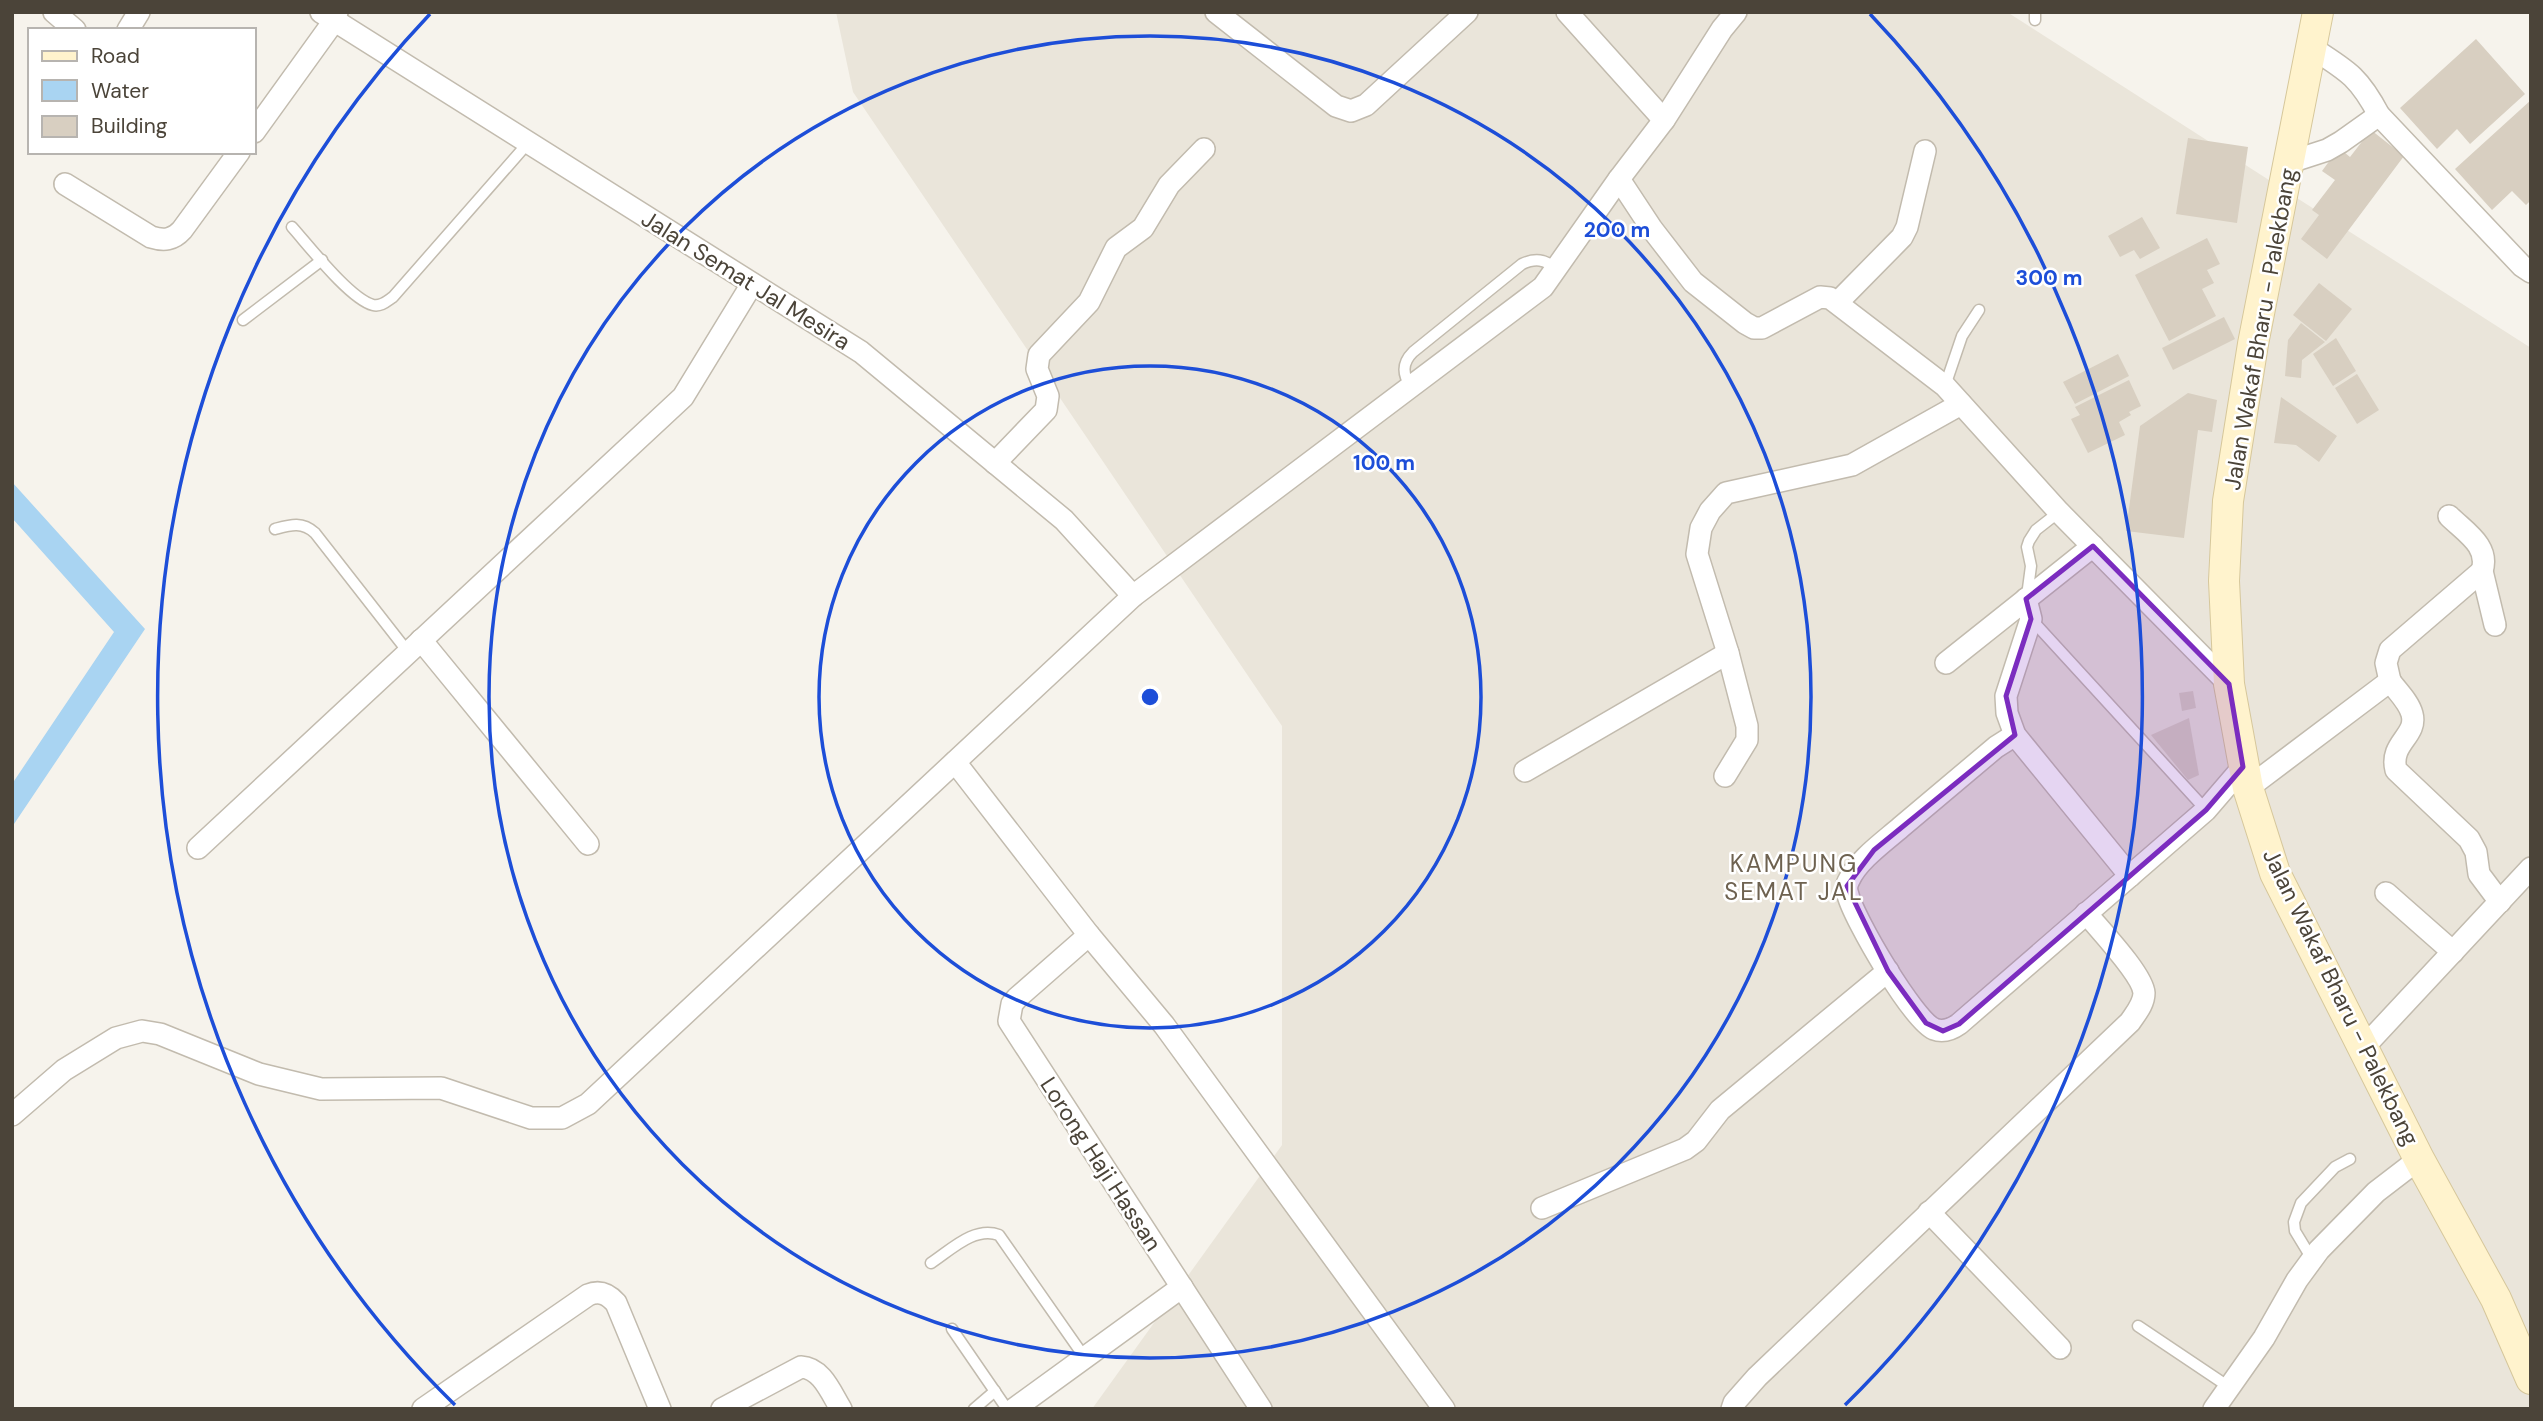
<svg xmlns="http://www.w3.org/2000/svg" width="2543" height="1421" font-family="'DM Sans',sans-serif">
	<rect width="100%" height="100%" fill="#f6f3ec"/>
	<!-- residential -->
	<polygon fill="#eae5da" points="836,12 2007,12 2531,348 2531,1409 1092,1409 1282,1145 1282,726 853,92"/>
	<!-- water -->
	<polygon fill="#a9d4f2" points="12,482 145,629 12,827 12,784 114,632 12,518"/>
	<!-- building -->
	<g fill="#d8cfc1">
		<polygon points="2476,39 2525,94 2470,144 2457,129 2437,149 2400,108"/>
		<polygon points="2531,100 2531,200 2526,205 2512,191 2492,210 2455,169"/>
		<polygon points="2371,130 2404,156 2327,259 2301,239 2319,215 2312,210 2335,180 2322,171 2339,148 2350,157"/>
		<polygon points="2188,138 2248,147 2237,223 2176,214"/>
		<polygon points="2142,217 2160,248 2140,259 2134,250 2120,257 2108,236"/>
		<polygon points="2207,238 2220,264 2207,270 2214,283 2202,289 2216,316 2169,341 2135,275"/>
		<polygon points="2319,283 2352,309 2326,341 2293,315"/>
		<polygon points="2224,317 2235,339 2173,370 2162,348"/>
		<polygon points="2301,323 2325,342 2302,360 2301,378 2285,376 2288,340"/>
		<polygon points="2336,338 2356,371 2333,386 2313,354"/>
		<polygon points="2118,354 2129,376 2075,404 2063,382"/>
		<polygon points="2357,374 2379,410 2357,424 2335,388"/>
		<polygon points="2129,380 2141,406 2129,412 2131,415 2119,422 2125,435 2088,453 2071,419 2080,415 2075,407"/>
		<polygon points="2188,393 2217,400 2212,432 2198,430 2184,538 2126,531 2140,426"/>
		<polygon points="2281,397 2337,436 2319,462 2296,445 2274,443"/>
		<polygon points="2193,691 2196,708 2182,711 2179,693"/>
		<polygon points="2189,718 2199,775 2188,780 2151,735"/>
	</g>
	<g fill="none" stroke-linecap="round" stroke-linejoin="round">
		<!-- lane casing -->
		<g stroke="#c2bbae" stroke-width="13">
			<g id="lane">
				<polyline points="2035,20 2035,12"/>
				<path d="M292,227C309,246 350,299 373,305C381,307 387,301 393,297L528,143"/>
				<polyline points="243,320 322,260"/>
				<polyline points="1945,386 1962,336 1979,310"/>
				<path d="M1411,387C1402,374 1402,363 1413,352L1522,264C1535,258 1545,259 1556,269"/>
				<path d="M275,529C290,525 302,521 315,533L408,652"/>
				<polyline points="2027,596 2031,566 2027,547 2029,541 2036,530 2059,512"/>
				<polyline points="2031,619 2206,810"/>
				<polyline points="2312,1259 2295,1231 2294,1222 2301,1203 2335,1167 2350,1159"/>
				<path d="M931,1263C951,1250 974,1226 999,1235L1085,1358"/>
				<polyline points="2138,1326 2229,1387"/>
				<polyline points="952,1329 1007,1409"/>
				<polyline points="974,1409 995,1391"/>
			</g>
		</g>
		<!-- street casing -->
		<g stroke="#c2bbae" stroke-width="24">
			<g id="street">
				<polyline points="54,12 75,30"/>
				<polyline points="321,12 861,352 1064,520 1133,596"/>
				<polyline points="1216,12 1336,106 1351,111 1366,105 1467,12"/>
				<polyline points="1567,12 1664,120"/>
				<polyline points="128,30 139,12"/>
				<path d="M2312,48C2348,71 2359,77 2379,115L2522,266L2531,272"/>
				<polyline points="254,132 334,21 337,12"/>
				<polyline points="2290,162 2327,150 2341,142 2379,115"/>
				<polyline points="1619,179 1652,229 1693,282 1745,323 1754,328 1762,328 1820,297 1830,298 1945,386 2059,512 2229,684"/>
				<path d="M65,184L151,237C164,241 173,240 182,230L239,152"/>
				<polyline points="1838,302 1902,237 1907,227 1925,151"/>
				<polyline points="995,463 1046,410 1048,396 1037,369 1039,355 1089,302 1116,248 1143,228 1169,185 1204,149"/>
				<path d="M2449,516C2465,532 2490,546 2482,571"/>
				<polyline points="2026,599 2031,619 2006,696 2007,713 2015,735 2130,876"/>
				<polyline points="421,640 588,844"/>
				<polyline points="1946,663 2093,546"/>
				<polyline points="2390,681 2386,663 2390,650 2482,571 2495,625"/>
				<path d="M2015,735L1996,747C1964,774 1933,800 1901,827C1885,841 1858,860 1849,880C1846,885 1846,890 1848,895C1854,919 1913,1020 1934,1029C1944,1033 1952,1029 1959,1024L2206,810L2243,767"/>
				<polyline points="955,762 1089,935 1164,1025 1444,1409"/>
				<polyline points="1525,771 1728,653"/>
				<polyline points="1725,776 1747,740 1747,726 1728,653 1697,554 1701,528 1710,511 1726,493 1852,465 1961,404"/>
				<path d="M2248,788L2390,681C2397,691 2409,702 2412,714C2418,736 2389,743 2396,770L2469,839L2476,852L2479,874L2500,902"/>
				<polyline points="198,848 683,397 752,284"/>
				<polyline points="2386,893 2453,952"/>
				<polyline points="1089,935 1017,998 1012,1004 1009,1021 1261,1409"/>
				<polyline points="2364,1047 2531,868"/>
				<polyline points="12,1115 64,1070 116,1038 142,1031 160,1034 259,1074 321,1089 441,1088 531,1118 562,1118 588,1104 1133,596 1543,287 1619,179 1664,120 1722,29 1736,12"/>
				<polyline points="1542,1208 1685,1149 1696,1141 1720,1110 1888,971"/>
				<polyline points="1929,1212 2060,1348"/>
				<path d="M423,1409L588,1295C600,1290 608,1294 616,1303L660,1409"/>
				<path d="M722,1409L801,1367C822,1368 831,1393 841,1409"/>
				<polyline points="1014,1409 1182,1287"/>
				<path d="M1732,1409L1734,1403L1757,1377L2130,1022C2136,1013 2144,1004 2144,993C2143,975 2099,929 2086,913"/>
				<polyline points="2214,1409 2264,1338 2297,1280 2319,1250 2376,1192 2419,1159"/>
			</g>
		</g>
		<!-- secondary casing -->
		<g stroke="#d6c79b" stroke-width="32">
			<polyline id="secondary" points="2318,12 2253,344 2228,501 2224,581 2229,684 2248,788 2275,873 2419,1159 2496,1299 2531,1379"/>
		</g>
		<!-- lane -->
		<use href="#lane" stroke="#fff" stroke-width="10"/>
		<!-- street -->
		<use href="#street" stroke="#fff" stroke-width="21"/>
		<!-- secondary -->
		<use href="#secondary" stroke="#fff3cd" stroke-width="30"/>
	</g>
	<!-- marked area -->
	<path fill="#7b2cbf" fill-opacity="0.2" stroke="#7b2cbf" stroke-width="5" stroke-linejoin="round" d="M2093,546L2229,684L2243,767L2206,810L1959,1024L1943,1031L1926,1023L1888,971L1847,886L1874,850L2015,735L2006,696L2031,619L2026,599Z"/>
	<!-- distance rings -->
	<g fill="none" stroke="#1d4ed8" stroke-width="3.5">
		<circle cx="1150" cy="697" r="331"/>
		<circle cx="1150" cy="697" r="661"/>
		<path d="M455 1405A992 992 0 0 1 430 14M1870 14A992 992 0 0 1 1845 1405"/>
	</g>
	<g text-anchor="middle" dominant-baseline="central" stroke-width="5" stroke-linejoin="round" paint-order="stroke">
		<!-- street labels -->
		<g font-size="23" fill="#4b4439" stroke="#fff">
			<text transform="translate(746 280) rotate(32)">Jalan Semat Jal Mesira</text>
			<text transform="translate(2260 329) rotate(-80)">Jalan Wakaf Bharu - Palekbang</text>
			<text transform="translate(2341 997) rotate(64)">Jalan Wakaf Bharu - Palekbang</text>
			<text transform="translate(1101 1164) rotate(57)">Lorong Haji Hassan</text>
		</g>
		<!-- neighbourhood labels -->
		<g font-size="24" letter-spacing="2" fill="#6e6250" stroke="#fff">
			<text x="1794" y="863">KAMPUNG<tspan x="1794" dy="28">SEMAT JAL</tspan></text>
		</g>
	</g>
	<circle cx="1150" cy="697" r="10" fill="#1d4ed8" stroke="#fff" stroke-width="3.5"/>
	<g font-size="21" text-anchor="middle" font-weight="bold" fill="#1d4ed8" stroke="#fff" stroke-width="5" stroke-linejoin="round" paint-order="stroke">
		<text x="1617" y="237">200 m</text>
		<text x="2049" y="285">300 m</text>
		<text x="1384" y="470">100 m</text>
	</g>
	<!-- border -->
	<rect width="2543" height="1421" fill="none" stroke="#4b4439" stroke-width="28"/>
	<!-- legend -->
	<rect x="28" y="28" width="228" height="126" fill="#ffffff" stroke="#b7b4b0" stroke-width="2"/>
	<rect x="42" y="51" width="35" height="10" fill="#fff3cd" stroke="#b7b4b0" stroke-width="2"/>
	<text x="91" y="63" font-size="21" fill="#4b4439">Road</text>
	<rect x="42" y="80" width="35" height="21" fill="#a9d4f2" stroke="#b7b4b0" stroke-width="2"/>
	<text x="91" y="98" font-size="21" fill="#4b4439">Water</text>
	<rect x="42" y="116" width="35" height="21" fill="#d8cfc1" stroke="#b7b4b0" stroke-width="2"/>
	<text x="91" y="133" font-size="21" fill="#4b4439">Building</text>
</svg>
